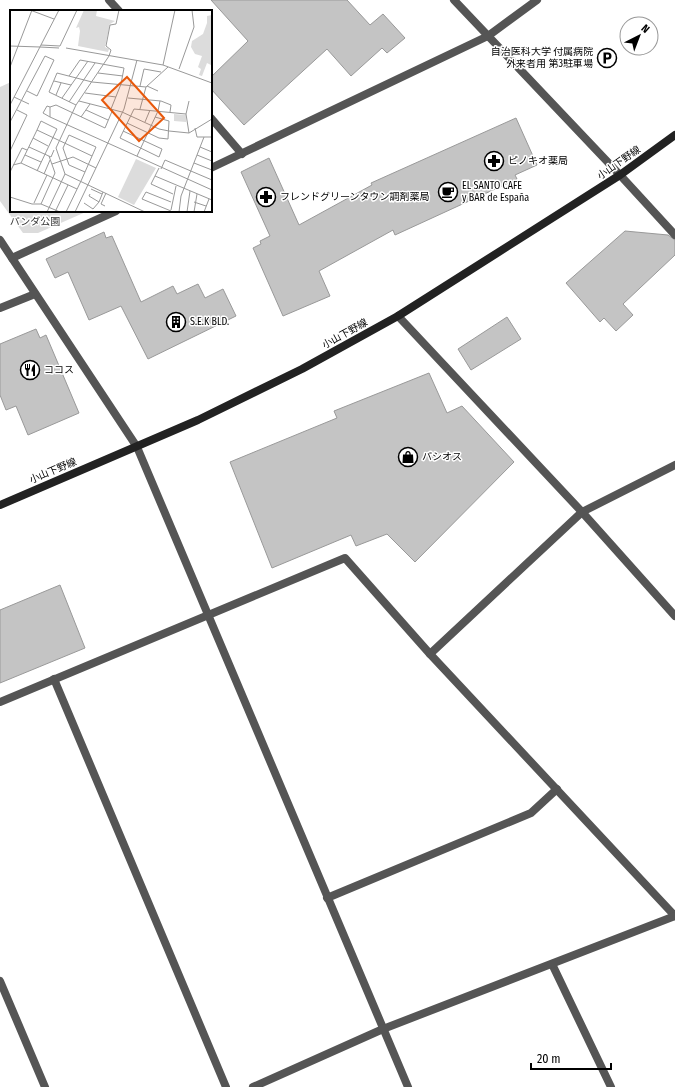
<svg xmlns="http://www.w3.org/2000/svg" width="675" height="1087" font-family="'Fira Sans Condensed','Noto Sans JP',sans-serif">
	<rect width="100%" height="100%" fill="#fff"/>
	<!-- green -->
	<polygon fill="#dcdcdc" points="11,82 11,211 88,211 38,233 23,233 0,201 0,87"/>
	<!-- building -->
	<g fill="#c4c4c4" stroke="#999">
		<polygon points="211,0 347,0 370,25 383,14 405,38 387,53 382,48 351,76 327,49 244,125 211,89 211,77 248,41"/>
		<polygon points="516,118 537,165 515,175 517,179 395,235 393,230 319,271 330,296 283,316 253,248 261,244 260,241 270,236 241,172 269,158 299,225 372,185 371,183"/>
		<polygon points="625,231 668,235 675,240 675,255 623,304 633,315 616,331 604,318 600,322 566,283"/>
		<polygon points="104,232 106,238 112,236 141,302 173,286 177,294 198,284 205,298 223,289 236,316 148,359 121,306 89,320 68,272 55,278 46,259"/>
		<polygon points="507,317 521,339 471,370 458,349"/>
		<polygon points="36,329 40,338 46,335 79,413 28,435 16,406 6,410 0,395 0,344"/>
		<polygon points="429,373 447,413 462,406 514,462 415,562 387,534 356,546 351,535 272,568 230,462 337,418 334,411"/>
		<polygon points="60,585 85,648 0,683 0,610"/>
	</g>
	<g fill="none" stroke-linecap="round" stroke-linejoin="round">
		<!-- minor -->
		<g stroke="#555" stroke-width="8">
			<polyline points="109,0 119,11"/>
			<polyline points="454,0 620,175 675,235"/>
			<polyline points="211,118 242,154"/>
			<polyline points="211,168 488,36 537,0"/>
			<polyline points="0,240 137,447 408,1087"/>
			<polyline points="12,258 116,211"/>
			<polyline points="0,308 35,294"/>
			<polyline points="398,316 582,512 675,616"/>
			<polyline points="430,654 582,512 675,465"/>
			<polyline points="54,679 226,1087"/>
			<polyline points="0,702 345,558 430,654 675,916"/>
			<polyline points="327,898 531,813 557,789"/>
			<polyline points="552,964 611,1087"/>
			<polyline points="0,981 45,1087"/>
			<polyline points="253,1087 383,1029 675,916"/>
		</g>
		<!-- secondary -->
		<polyline stroke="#222" stroke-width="8" points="0,505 198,420 302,369 398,316 620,175 675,135"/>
	</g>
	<!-- icons -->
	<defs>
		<g id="parking-ring" transform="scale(1)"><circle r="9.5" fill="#fff" stroke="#000" stroke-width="1.5"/><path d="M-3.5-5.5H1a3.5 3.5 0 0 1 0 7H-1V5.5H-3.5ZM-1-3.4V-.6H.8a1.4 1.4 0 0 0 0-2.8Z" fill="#000"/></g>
		<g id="pharmacy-ring" transform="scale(1)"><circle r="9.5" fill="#fff" stroke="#000" stroke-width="1.5"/><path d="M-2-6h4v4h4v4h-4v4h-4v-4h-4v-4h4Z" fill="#000"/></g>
		<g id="cafe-ring" transform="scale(1)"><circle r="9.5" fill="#fff" stroke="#000" stroke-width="1.5"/><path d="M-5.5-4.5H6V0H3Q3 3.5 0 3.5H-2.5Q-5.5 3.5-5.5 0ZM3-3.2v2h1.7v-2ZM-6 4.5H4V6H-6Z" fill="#000"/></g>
		<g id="building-ring" transform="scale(1)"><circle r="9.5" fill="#fff" stroke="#000" stroke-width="1.5"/><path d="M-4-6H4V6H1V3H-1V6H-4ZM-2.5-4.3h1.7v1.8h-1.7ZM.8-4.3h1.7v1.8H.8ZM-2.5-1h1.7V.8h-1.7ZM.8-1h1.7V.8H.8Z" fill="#000"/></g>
		<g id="restaurant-ring" transform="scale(1)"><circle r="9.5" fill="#fff" stroke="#000" stroke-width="1.5"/><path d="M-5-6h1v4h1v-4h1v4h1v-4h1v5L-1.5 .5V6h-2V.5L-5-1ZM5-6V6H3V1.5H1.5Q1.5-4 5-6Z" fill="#000"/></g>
		<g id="shop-ring" transform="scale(1)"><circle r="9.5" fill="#fff" stroke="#000" stroke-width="1.5"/><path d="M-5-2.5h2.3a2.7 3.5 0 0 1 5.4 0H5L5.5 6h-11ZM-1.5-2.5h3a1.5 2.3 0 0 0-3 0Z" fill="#000"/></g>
	</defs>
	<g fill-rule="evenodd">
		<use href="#parking-ring" x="607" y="58"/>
		<use href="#pharmacy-ring" x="494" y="161"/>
		<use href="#cafe-ring" x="448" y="192"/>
		<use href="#pharmacy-ring" x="266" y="197"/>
		<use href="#building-ring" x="176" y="322"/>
		<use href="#restaurant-ring" x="30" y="370"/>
		<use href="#shop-ring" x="408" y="457"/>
	</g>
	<g text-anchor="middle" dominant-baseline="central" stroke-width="3" stroke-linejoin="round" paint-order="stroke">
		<!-- poi labels -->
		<g font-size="10" fill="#000" stroke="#fff" text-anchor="start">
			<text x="593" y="52" text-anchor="end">自治医科大学 付属病院<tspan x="593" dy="12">外来者用 第3駐車場</tspan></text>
			<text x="508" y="161">ピノキオ薬局</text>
			<text x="462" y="186">EL SANTO CAFE<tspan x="462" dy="12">y BAR de España</tspan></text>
			<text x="280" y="197">フレンドグリーンタウン調剤薬局</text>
			<text x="190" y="322">S.E.K BLD.</text>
			<text x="44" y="370">ココス</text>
			<text x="422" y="457">パシオス</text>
		</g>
		<!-- street labels -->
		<g font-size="10" fill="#000" stroke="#fff">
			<text transform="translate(619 163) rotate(-35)">小山下野線</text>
			<text transform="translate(345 334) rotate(-29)">小山下野線</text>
			<text transform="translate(53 471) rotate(-23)">小山下野線</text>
		</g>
		<!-- park labels -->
		<g font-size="10" fill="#333" stroke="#fff">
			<text x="35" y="222">パンダ公園</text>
		</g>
	</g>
	<!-- overview -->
	<g transform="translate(10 10)">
		<rect width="202" height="202" fill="#fff"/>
		<path d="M74,0H87L86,6L105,11L100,14L95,37L99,39L98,42L68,36L70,21L69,17L66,18ZM202,5V49L201,55L197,53L192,66L189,65L191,59L188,57L192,46L185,44L181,37L182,31L193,24L197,13V6ZM164,104L176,105V112L164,111ZM126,149L146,158L124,195L108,187Z" fill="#dcdcdc"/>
		<path fill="none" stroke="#999" stroke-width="1" d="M20,0L44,9M109,0L106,14L100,15L96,36L101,40L99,46L66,95L46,138L55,164L135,202M31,35L50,36L67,0M0,36L30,37M30,37L49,38M56,38L153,55L202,73M153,55L165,0M0,57L22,0M169,59L184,17L182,0M88,63L113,66M59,66L70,50L114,58L111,74L101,99M44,71L61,75M130,76L134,59L151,62M137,76L148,81M75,83L106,87M46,85L51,73M4,87L19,94M52,88L78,51M118,88L151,91L161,95L160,102M69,91L112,102L149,119L159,121L179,123L202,109M59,92L85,53M0,95L49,0M66,95L39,82L47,63L82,72L136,77M37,96L40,97V107L33,103ZM40,97L46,95L95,118L103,99M130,99L136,77L158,57M76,100L98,110M40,107L202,180M71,107L80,94M0,112L35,46L44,50L27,86L17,81M135,112L140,100M117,113L149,128L158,129L159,111L145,107M185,118L187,127H194M113,121L152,139L149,147L110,128L124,99L176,104M179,123L176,104L179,91M23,128L38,136M19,137L41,147L44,140M190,137L202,142M0,141L17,105L7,100M15,145L31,152M187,145L202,151M127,146L148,101L150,91M11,153L27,120L82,146M184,153L202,160M42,154L63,147L86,158M3,155L11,153L67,179M149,158L141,174L163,184M151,159L155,150L202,170M27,161L47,119L31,111L27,120M0,162L12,138L17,140M34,164L40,150M145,166L202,190M81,179L92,184M80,184L79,186L89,192L93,182M0,187L22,194H31L50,202M184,192L196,196M24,193L37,165M74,193L83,199L89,192M31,194L45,163L39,146M95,196L91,194L96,183M161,200L166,176M161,201L132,189L136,182L161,192M37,202L55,164M45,202L58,175M56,202L71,171L75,162L86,137L59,125L53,138L59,155L75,162M65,202L114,99L127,50M169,202L171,186L194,127H202M177,202L180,181M184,202L187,184M194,202L199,189"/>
		<path fill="#e8590c" fill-opacity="0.15" stroke="#e8590c" stroke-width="2" d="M117,67L154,108L129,131L92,90Z"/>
		<rect width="202" height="202" fill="none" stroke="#000" stroke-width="2"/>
	</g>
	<!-- north arrow -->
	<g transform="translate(639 36) rotate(42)"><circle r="19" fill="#ffffff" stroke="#999999"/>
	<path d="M0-3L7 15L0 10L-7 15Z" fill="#000000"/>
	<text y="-6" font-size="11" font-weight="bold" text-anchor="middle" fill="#000000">N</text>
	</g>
	<!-- scale -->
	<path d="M531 1063v6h80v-6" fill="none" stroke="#000000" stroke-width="2"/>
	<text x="537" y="1063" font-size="12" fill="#000000" stroke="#ffffff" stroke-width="3" paint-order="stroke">20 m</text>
</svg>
